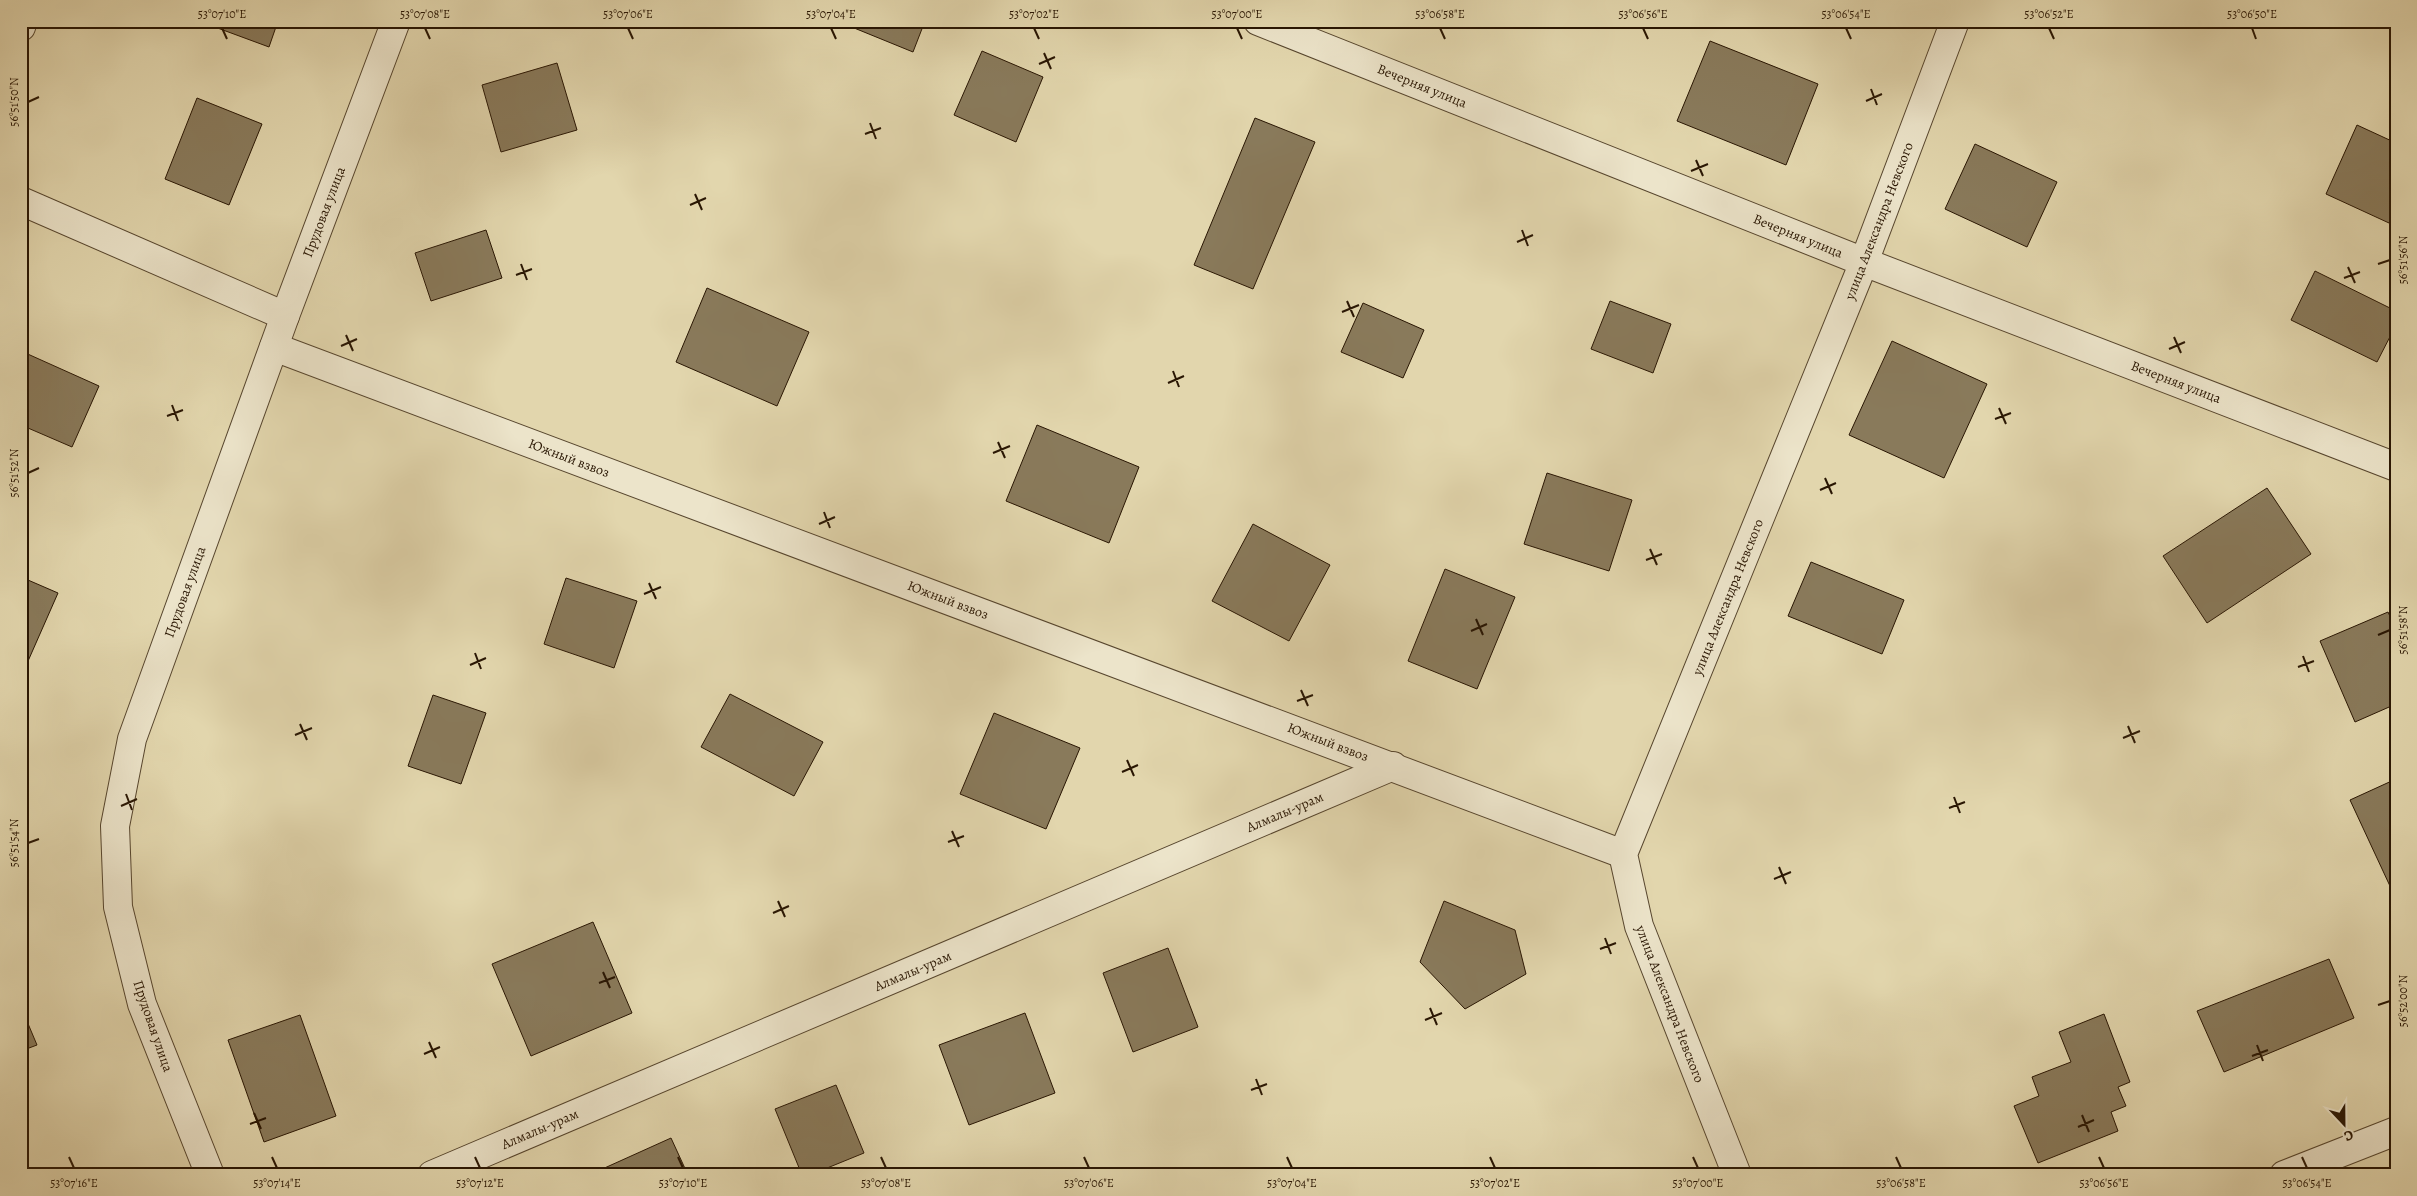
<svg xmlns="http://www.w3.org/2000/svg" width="2417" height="1196" font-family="Alegreya,serif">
	<rect width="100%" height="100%" fill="#e2d6ad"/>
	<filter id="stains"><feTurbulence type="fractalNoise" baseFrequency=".004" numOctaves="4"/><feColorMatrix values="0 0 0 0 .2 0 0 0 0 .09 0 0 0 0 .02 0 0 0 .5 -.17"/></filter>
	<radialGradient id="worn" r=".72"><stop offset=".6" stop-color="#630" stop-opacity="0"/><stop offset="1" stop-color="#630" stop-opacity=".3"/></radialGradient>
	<!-- building -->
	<g fill="#897a5b" stroke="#291603">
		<polygon points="205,21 278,21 269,47 204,23"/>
		<polygon points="837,21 925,21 913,52"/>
		<polygon points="1710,41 1818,84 1786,165 1677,121"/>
		<polygon points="982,51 1043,77 1016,142 954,115"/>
		<polygon points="557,63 577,130 501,152 482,85"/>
		<polygon points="197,98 262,124 229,205 165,179"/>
		<polygon points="1255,118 1315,142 1253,289 1194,265"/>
		<polygon points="2357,125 2396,143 2396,208 2389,223 2326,194"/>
		<polygon points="1975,144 2057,182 2027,247 1945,209"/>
		<polygon points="486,230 502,278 431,301 415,253"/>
		<polygon points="2315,271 2396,311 2396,325 2377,362 2291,320"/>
		<polygon points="707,288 809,332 777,406 676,362"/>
		<polygon points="1610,301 1671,324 1653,373 1591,349"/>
		<polygon points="1363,303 1424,330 1403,378 1341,352"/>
		<polygon points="1892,341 1987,384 1944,478 1849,435"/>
		<polygon points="21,351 99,386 72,447 21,425"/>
		<polygon points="1037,425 1139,467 1109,543 1006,501"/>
		<polygon points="1547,473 1632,500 1609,571 1524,544"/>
		<polygon points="2267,488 2311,554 2207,623 2163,556"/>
		<polygon points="1253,524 1330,565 1289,641 1212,601"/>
		<polygon points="1811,562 1904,600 1882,654 1788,616"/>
		<polygon points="1445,569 1515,597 1477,689 1408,661"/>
		<polygon points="21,577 58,593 21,677"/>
		<polygon points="566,578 637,601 614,668 544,644"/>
		<polygon points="2388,612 2396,629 2396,704 2355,722 2320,641"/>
		<polygon points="730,694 823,742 794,796 701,747"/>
		<polygon points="433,695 486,713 461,784 408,766"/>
		<polygon points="994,713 1080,748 1046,829 960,794"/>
		<polygon points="2396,779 2396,899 2350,800"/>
		<polygon points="1444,901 1515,930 1526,974 1465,1009 1420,962"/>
		<polygon points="593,922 632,1013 531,1056 492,964"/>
		<polygon points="1168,948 1198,1027 1133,1052 1103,973"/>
		<polygon points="2329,959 2354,1018 2224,1072 2197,1011"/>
		<polygon points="21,1007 37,1045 21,1051"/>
		<polygon points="1025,1013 1055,1093 969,1125 939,1045"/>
		<polygon points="2104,1014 2130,1082 2118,1087 2126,1106 2111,1112 2118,1131 2038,1163 2014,1106 2039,1096 2032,1077 2071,1062 2059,1032"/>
		<polygon points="300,1015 336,1116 264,1142 228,1040"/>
		<polygon points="836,1085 864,1153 810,1175 802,1175 775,1109"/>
		<polygon points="671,1138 688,1175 589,1175"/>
	</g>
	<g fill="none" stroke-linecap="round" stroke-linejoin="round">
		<!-- minor casing -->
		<g stroke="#57462e" stroke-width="30">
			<g id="minor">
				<polyline points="1258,21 1864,262 2396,467"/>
				<polyline points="21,27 23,21"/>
				<polyline points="21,201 285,316"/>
				<polyline points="274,347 1623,854"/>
				<polyline points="210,1175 142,1004 118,907 115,826 132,739 285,316 396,21"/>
				<polyline points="432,1175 1393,766"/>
				<polyline points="1737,1175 1639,926 1623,854 1864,262 1955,21"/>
				<polyline points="2284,1175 2396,1131"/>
			</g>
		</g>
		<!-- minor -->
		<use href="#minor" stroke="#ece4ca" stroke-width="28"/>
	</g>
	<!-- ticks -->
	<path fill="none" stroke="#291603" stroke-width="2" d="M222,28L227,39M425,28L430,39M628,28L633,39M831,28L836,39M1034,28L1039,39M1237,28L1242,39M1440,28L1445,39M1643,28L1648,39M1846,28L1851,39M2049,28L2054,39M2252,28L2256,39M1044,53L1051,69M1039,64L1055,57M1871,89L1877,105M1866,101L1882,94M28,102L39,97M870,123L876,139M865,134L881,128M1696,160L1703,176M1691,171L1708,164M695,194L702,210M690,205L706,198M1522,230L1528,246M1517,242L1533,235M521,264L527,280M2378,264L2390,260M2348,267L2355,283M516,275L532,269M2344,278L2360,272M1347,301L1354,317M1342,312L1359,305M346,335L353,351M2174,337L2181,353M341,346L357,339M2169,349L2185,342M1173,371L1179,387M1168,383L1184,376M172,405L178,421M1999,408L2006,424M167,416L183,410M1995,419L2011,413M998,442L1005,458M993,453L1010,446M28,473L39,468M1825,478L1832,494M1820,490L1836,483M824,512L830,528M819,524L835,517M1650,549L1657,565M1646,560L1662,554M649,583L656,599M644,594L661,587M1476,619L1483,635M1471,631L1487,624M2378,635L2390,630M475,653L481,669M2303,656L2309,672M470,665L486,658M2298,667L2314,661M1301,690L1308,706M1297,701L1313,695M300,724L307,740M2128,726L2135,743M295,735L312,728M2123,738L2140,731M1127,760L1134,776M1122,772L1138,765M126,794L132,810M1954,797L1960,813M121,806L137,799M1949,808L1965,802M952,831L959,847M948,842L964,836M28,843L39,839M1779,867L1786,884M1774,879L1791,872M778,901L785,917M773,913L789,906M1605,938L1611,954M1600,949L1616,943M603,972L610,988M599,983L615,977M2378,1005L2390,1001M1430,1008L1437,1025M1425,1020L1442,1013M429,1042L436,1058M2257,1045L2263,1061M424,1054L440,1047M2252,1056L2268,1050M1256,1079L1262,1095M1251,1090L1267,1084M254,1113L261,1129M2082,1115L2089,1132M250,1124L266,1118M2078,1127L2094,1120M69,1157L74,1168M272,1157L277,1168M475,1157L480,1168M678,1157L683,1168M881,1157L886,1168M1084,1157L1089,1168M1287,1157L1292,1168M1490,1157L1495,1168M1693,1157L1698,1168M1896,1157L1901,1168M2099,1157L2104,1168M2302,1157L2307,1168"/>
	<g text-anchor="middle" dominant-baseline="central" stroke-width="4.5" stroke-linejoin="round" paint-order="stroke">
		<!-- street labels -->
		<g font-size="14" fill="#291603" stroke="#ece4ca">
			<text transform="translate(1422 86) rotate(22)">Вечерняя улица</text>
			<text transform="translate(324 212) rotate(-69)">Прудовая улица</text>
			<text transform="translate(1879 221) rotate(-69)">улица Александра Невского</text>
			<text transform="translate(1798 236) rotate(22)">Вечерняя улица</text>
			<text transform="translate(2176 382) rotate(21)">Вечерняя улица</text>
			<text transform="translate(569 458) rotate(21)">Южный взвоз</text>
			<text transform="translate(185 592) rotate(-70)">Прудовая улица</text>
			<text transform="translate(1728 597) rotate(-68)">улица Александра Невского</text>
			<text transform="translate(948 600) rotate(21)">Южный взвоз</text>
			<text transform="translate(1328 742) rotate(21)">Южный взвоз</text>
			<text transform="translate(1285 812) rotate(-23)">Алмалы-урам</text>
			<text transform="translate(913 971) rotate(-23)">Алмалы-урам</text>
			<text transform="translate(1670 1004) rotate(69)">улица Александра Невского</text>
			<text transform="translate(153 1026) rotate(71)">Прудовая улица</text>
			<text transform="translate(540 1129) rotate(-23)">Алмалы-урам</text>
		</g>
	</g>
	<!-- margin -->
	<rect width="2417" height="1196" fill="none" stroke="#e2d6ad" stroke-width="55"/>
	<!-- north arrow -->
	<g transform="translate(2344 1124) rotate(158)" stroke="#ece4ca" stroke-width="4" paint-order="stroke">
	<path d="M0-4L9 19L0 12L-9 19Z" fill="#291603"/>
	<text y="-8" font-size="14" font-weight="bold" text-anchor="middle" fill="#291603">С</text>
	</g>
	<rect x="28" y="28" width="2362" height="1140" fill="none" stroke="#291603" stroke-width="2"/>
	<g font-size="12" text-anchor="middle" fill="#291603">
		<text x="222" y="18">53°07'10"E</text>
		<text x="425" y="18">53°07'08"E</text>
		<text x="628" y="18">53°07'06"E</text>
		<text x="831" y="18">53°07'04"E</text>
		<text x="1034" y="18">53°07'02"E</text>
		<text x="1237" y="18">53°07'00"E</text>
		<text x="1440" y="18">53°06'58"E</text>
		<text x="1643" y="18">53°06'56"E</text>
		<text x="1846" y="18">53°06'54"E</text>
		<text x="2049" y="18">53°06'52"E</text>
		<text x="2252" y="18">53°06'50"E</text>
		<text transform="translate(14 102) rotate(-90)" y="4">56°51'50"N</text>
		<text transform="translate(2403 260) rotate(-90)" y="4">56°51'56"N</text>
		<text transform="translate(14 473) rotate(-90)" y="4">56°51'52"N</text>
		<text transform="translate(2403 630) rotate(-90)" y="4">56°51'58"N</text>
		<text transform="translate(14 843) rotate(-90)" y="4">56°51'54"N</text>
		<text transform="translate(2403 1001) rotate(-90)" y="4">56°52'00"N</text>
		<text x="74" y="1187">53°07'16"E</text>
		<text x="277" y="1187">53°07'14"E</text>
		<text x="480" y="1187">53°07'12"E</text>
		<text x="683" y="1187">53°07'10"E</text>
		<text x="886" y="1187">53°07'08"E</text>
		<text x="1089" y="1187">53°07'06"E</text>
		<text x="1292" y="1187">53°07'04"E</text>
		<text x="1495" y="1187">53°07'02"E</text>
		<text x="1698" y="1187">53°07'00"E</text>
		<text x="1901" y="1187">53°06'58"E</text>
		<text x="2104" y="1187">53°06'56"E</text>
		<text x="2307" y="1187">53°06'54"E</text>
	</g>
	<rect width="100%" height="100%" filter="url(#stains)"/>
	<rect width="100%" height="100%" fill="url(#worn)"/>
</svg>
